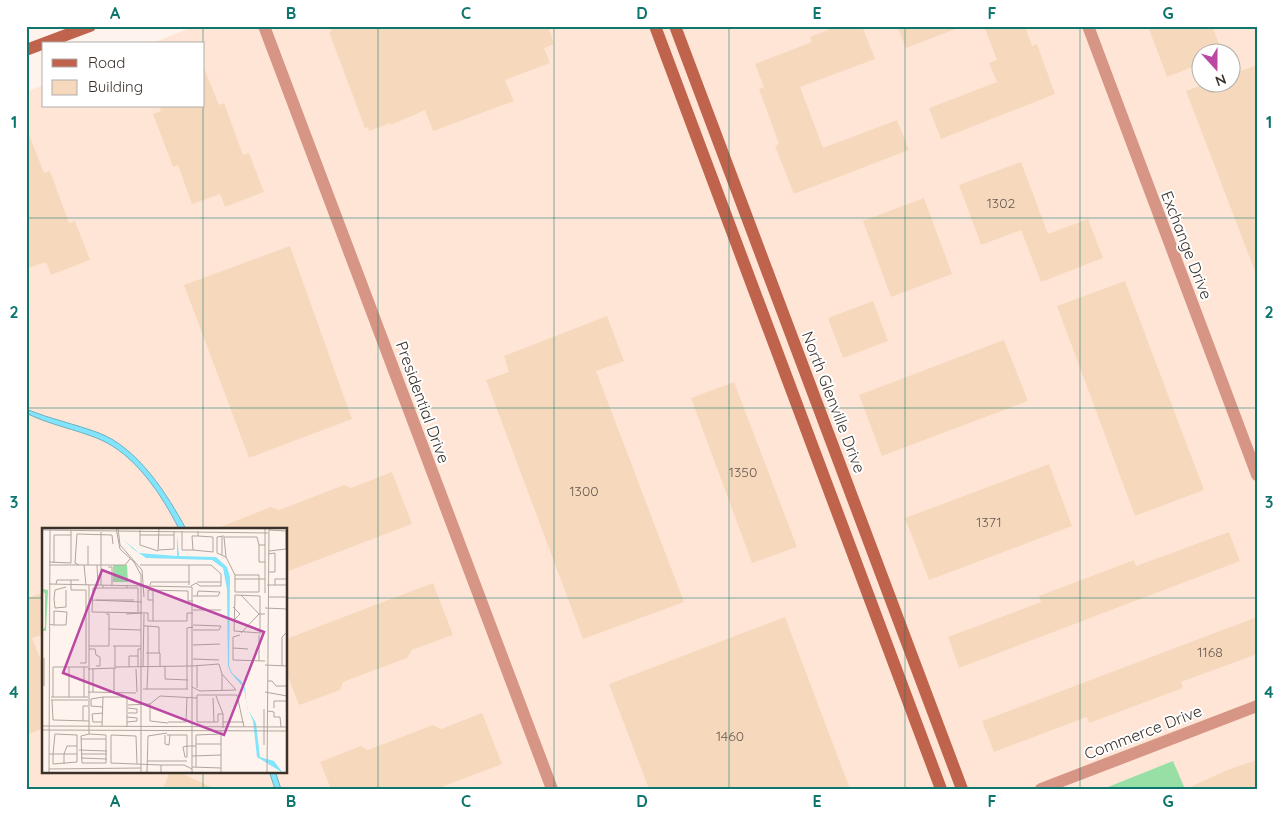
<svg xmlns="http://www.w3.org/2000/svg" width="1283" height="815" font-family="Quicksand,sans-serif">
	<rect width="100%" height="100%" fill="#fef4ed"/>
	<!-- built -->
	<path fill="#ffe5d5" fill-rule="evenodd" d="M195,26H1257V789H26V92L44,85V106H204V44H150ZM1200,52H1230V82H1200ZM44,529H286V771H44Z"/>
	<!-- green -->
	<polygon fill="#98dfa5" points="1173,761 1185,789 1103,789"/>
	<!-- water -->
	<g fill="#83e5fd" stroke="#6dafbe">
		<path d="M26,409C50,419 75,424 99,433C138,448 167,494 186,529H179C162,495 135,454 99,439C75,429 50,425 26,413Z"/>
		<polygon points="269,771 275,771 281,789 275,789"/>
	</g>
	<!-- building -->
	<g fill="#f6d9bd">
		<polygon points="330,26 548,26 554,44 544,48 550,63 505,80 514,101 433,131 425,110 391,125 390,123 369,131 368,127 365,128 329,32 332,31"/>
		<polygon points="838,26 862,26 875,59 800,87 823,148 897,120 909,150 794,194 775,146 779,144 759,89 764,87 755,64 812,42 810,37"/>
		<polygon points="897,26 961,26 961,27 906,48"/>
		<polygon points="984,26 1025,26 1032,46 1037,44 1055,94 941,139 929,108 997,82 989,63 997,60"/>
		<polygon points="1148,26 1212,26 1222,52 1200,52 1200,64 1167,77"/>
		<polygon points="1257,65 1257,274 1256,274 1186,91 1210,82 1230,82 1230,75"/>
		<polygon points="204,68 219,105 224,103 243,155 249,153 264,192 225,207 220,194 192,204 178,165 173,167 153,114 161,111 159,106 204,106"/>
		<polygon points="26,127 44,173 50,171 69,223 75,221 90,260 51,275 46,262 26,269"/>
		<polygon points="1021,162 1048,234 1088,219 1103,258 1041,282 1021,230 981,245 959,185"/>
		<polygon points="924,198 952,274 891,297 863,221"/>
		<polygon points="290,246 352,419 249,458 184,285"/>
		<polygon points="1125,281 1204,490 1135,516 1057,306"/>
		<polygon points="873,301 888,341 843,358 828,318"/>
		<polygon points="607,316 624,361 596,371 684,602 583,639 486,380 509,372 504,356"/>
		<polygon points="1004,340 1028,401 882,456 859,395"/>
		<polygon points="734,382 797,547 752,563 691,398"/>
		<polygon points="1049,464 1072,526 929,580 905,518"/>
		<polygon points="392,472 412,524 286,572 286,529 215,529 271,507 279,510 344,485 351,488"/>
		<polygon points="1229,532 1240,561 959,668 948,637 1041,602 1039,596 1134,560 1136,566"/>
		<polygon points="433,583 453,635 412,650 407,658 343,682 340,690 299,705 286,672 286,639"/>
		<polygon points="44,592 44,634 32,638 44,668 44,728 29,734 26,725 26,599"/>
		<polygon points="785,617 850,789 649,789 609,684"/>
		<polygon points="1257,617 1257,654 1181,682 1183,688 1089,723 1087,717 994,752 982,721"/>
		<polygon points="482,713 502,764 436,789 331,789 320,762 361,746 368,750 433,725 441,729"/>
		<polygon points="1257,760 1257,789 1186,789 1227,770"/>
		<polygon points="170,771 176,771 216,789 163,789"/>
	</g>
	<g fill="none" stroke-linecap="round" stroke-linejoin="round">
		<!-- street -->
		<g stroke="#d69585" stroke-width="12">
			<polyline points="264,26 552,789"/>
			<polyline points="1088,26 1257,475"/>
			<polyline points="1041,789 1257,706"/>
		</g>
		<!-- secondary -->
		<g stroke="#c0634d" stroke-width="12">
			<polyline points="655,26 941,789"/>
			<polyline points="675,26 962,789"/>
			<polyline points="26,50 90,26"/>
		</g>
	</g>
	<!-- grid -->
	<path fill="none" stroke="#0f766e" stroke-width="1" stroke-opacity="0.55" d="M203,26V44M378,26V789M554,26V789M729,26V789M905,26V789M1080,26V789M203,106V529M26,218H1257M26,408H1257M26,598H44M286,598H1257M203,771V789"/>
	<g text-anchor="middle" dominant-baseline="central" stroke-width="4" stroke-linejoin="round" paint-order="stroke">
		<!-- number labels -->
		<g font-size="14" fill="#695b50">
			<text x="1001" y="203">1302</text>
			<text x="743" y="472">1350</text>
			<text x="584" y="491">1300</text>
			<text x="989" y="522">1371</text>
			<text x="1210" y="652">1168</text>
			<text x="730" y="736">1460</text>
		</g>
		<!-- street labels -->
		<g font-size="16" fill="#3a312b" stroke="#fff">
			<text transform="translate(1187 245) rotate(69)">Exchange Drive</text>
			<text transform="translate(423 402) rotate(70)">Presidential Drive</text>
			<text transform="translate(834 402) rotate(69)">North Glenville Drive</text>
			<text transform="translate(1143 732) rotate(-21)">Commerce Drive</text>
		</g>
	</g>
	<!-- overview -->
	<g transform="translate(42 528)">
		<rect width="245" height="245" fill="#fef4ed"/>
		<path d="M71,37H85L86,54H71ZM0,61L6,62L4,103H0L3,99V66Z" fill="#98dfa5"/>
		<path d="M135,6L137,28L174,29L185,39L188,49L187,138L190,145L199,153L203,160L205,180L214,195L218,229L232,233L241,245L215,229L211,193L205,179L202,160L189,145L186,138L185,61L181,40L170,32L104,30L91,21L82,12L97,25L135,28Z" fill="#83e5fd"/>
		<path fill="none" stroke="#b0a69f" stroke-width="1" d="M74,0L78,21L92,34L99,47V245M76,0L78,17L100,42L102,69M0,2L226,5M98,2V17L116,23L117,0M227,2L244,3M140,3V22H151L150,8H156V3M59,4V57M98,7H132V3M156,8L171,9M182,8L175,9V25L184,29L193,47M217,17V34H223M117,22L132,21V7M151,22L171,24V9M227,23L244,21V2M180,27V9M184,29L182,9H215L217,17H223M7,34L29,35V2M12,35V7H29M7,37H83L88,31M37,37L33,35L35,6L70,7L71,16M42,37L44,57M46,37V18M55,37L56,57M98,37H147M66,39H70V57M226,44H233V25L226,26M193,51V64H217V47H193V51H223M29,52V62H44V135H38M155,54H179M7,56L150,59V245M14,56L15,52H37M47,57V206L39,208L40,235H64V207L47,206M61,57V60H51L50,84L106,85V93H145V85H151M85,57V60H96V84M108,57L109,54H148M147,57V37H169L179,46V58H158L154,55L149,58M225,57H245M233,57V51H245M61,60H85M111,62V93M223,65V0M199,67L217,86M151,68H176L178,64L156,63L155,68M226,69H245M12,71L13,80L24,79V62M12,71L13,62L24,59M49,72L100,74M54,72H92M111,72H106V62L146,63V73H151M223,80L245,81M151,82H179M84,86L99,85M191,93L198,86L191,79M7,96L11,97H24L25,84L12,83V97M106,98L117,99V125M67,101L99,102M151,102H177L179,98L151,97M199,105L217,86H223M218,105L192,103L193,67L218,68V106M198,107L191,109V132L223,133M217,107V133M151,117L178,116M47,118H67V86H64M71,118H99M73,118V139L150,138M191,120L206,121M47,121H53L54,127L58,129V138H54M104,125H118V138M151,131L177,132M223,137L245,138M123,138V151L146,152M240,138V109L245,104M27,139V169M42,139V169M87,139V128H96M96,139V121H99M101,139L102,86M72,140V166M46,141L74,140M51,141V164M94,141L95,164M226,153H230L234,158H245M2,158V130M150,159L158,163L194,162L180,146L177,136L150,138M155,160V138M101,161H105L106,138V98H102M105,161H146M145,161V100L151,99M180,162V146M46,164L94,165M223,164L245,168M174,168L181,186M9,169H46M11,169V139H46M155,170V167H195L202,199M171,170L172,194M9,172H46M10,172L11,192L47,193M108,176V193L126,195M86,177L108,176L118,168L155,170V194H176V186H181V200M61,179L49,178V171L61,169M232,180V173H245M226,183L232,184V189H238L239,199M86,185H95V181L86,180M41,193V178H46M60,194H51L50,186L61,185M85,194L95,193V190L85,189M126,194H144L145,170M181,194H202M0,198L245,199M60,198L61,169H85V199M0,202L245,203M123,207V216L127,217L128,207M125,207H145V218H154V207L179,206V203M39,211H64M154,216H179M222,217V181M145,218V229H143L141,219ZM37,222L65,223M7,226H11V236L35,234V207L13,206L11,226H22L25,218H35M39,226H65M150,228L179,227M39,230L65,231M105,233H145M22,236V226H35M95,236L94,208L69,207V235L119,237V245M119,237H142L150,241M150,239L179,240V245M154,239V218M179,240V206M7,241L99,240M7,245L8,2M105,245L106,208L125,205M225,245L227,0"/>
		<path fill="#bb48a2" fill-opacity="0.15" stroke="#bb48a2" stroke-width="2.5" d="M60,42L222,104L182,207L21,145Z"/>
		<rect width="245" height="245" fill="none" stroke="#3a312b" stroke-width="2.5"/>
	</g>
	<!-- border -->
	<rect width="1283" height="815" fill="none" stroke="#ffffff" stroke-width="55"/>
	<!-- legend -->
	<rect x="42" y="42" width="162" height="65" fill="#ffffff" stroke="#b0adaa"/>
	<rect x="52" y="59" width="25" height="8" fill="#c0634d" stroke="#b0adaa"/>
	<text x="88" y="68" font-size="15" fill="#3a312b">Road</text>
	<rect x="52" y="80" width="25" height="15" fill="#f6d9bd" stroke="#b0adaa"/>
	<text x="88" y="92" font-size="15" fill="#3a312b">Building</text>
	<!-- north arrow -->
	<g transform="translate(1216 68) rotate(159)"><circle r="24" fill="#ffffff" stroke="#b0adaa"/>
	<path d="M0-4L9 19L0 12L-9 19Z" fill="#bb48a2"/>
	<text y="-8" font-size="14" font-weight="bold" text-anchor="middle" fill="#3a312b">N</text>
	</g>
	<rect x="28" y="28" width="1228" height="760" fill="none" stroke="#0f766e" stroke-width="2"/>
	<g font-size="16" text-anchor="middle" font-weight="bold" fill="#0f766e">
		<text x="115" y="19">A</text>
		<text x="291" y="19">B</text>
		<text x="466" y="19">C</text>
		<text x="642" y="19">D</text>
		<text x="817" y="19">E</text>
		<text x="992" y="19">F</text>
		<text x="1168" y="19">G</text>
		<text x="14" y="128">1</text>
		<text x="1269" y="128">1</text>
		<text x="14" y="318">2</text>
		<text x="1269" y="318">2</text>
		<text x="14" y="508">3</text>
		<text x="1269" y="508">3</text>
		<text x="14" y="698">4</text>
		<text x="1269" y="698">4</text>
		<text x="115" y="807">A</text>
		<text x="291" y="807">B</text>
		<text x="466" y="807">C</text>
		<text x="642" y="807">D</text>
		<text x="817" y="807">E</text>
		<text x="992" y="807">F</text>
		<text x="1168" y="807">G</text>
	</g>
</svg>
